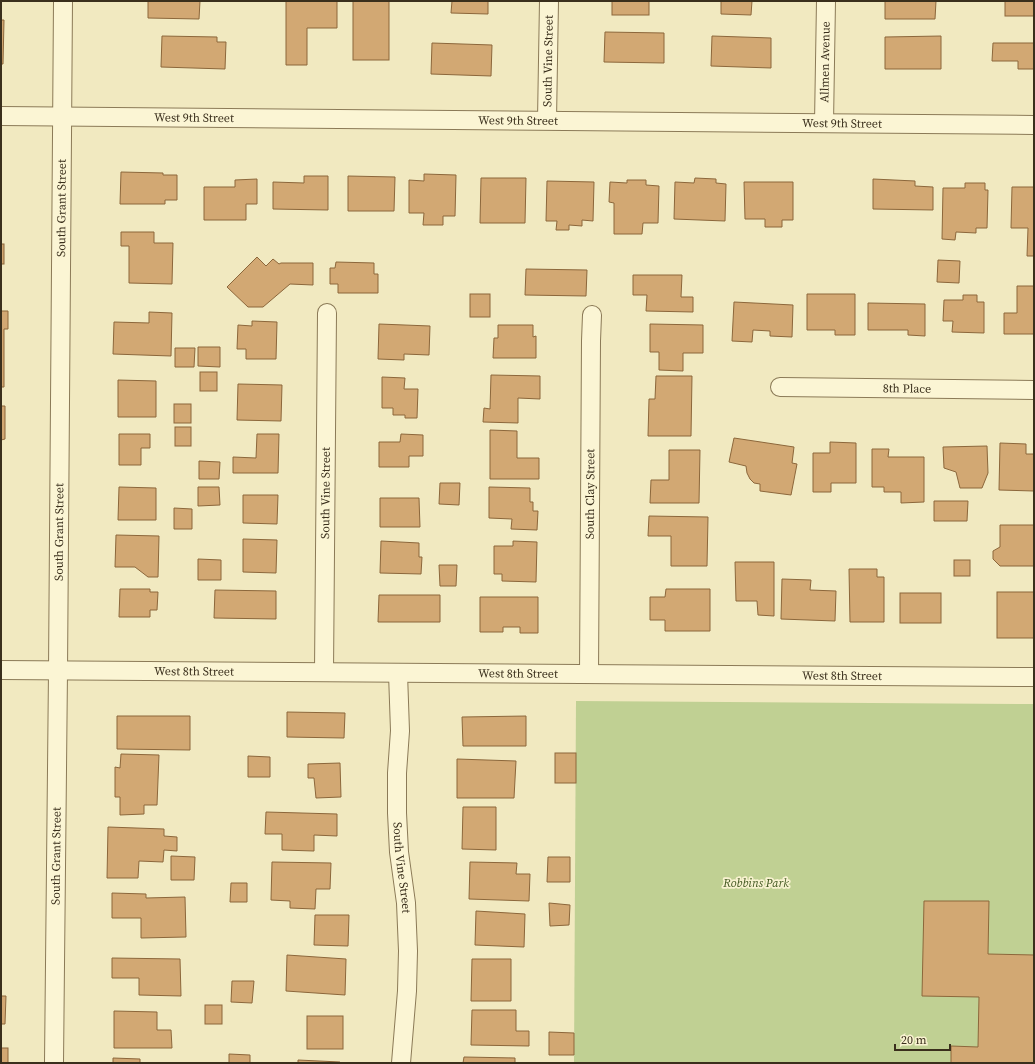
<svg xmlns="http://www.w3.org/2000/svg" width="1035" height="1064" font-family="'Source Serif 4',serif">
	<rect width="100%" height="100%" fill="#f1e9c0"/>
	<!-- green -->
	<polygon fill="#c0d093" points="576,701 1034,704 1034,1063 574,1063"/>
	<!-- building -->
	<g fill="#d2a873" stroke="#8c673b">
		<polygon points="148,1 200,1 199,19 148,18"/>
		<polygon points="286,1 337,1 337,28 307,28 307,65 286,65"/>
		<rect x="353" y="1" width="36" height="59"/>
		<polygon points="452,1 488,1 488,14 451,13"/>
		<rect x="612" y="1" width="37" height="14"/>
		<polygon points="721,1 752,1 751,15 721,14"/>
		<polygon points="885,1 936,1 935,19 885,19"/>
		<rect x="1005" y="1" width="29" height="15"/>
		<polygon points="1,20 4,20 3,64 1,64"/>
		<polygon points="605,32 664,33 664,63 604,62"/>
		<polygon points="162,36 217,37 217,42 226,42 225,69 161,67"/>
		<polygon points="712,36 771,38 771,68 711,66"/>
		<polygon points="941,36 941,69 885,69 885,37"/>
		<polygon points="432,43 492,45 491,76 431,74"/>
		<polygon points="993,43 1034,43 1034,69 1018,69 1018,61 992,61"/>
		<polygon points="121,172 163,173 163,175 177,175 177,200 165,200 165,204 120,204"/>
		<polygon points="424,174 456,175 455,216 443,216 443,225 423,225 424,213 409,213 409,180 424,181"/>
		<polygon points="304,176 328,176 328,210 273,209 273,182 304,183"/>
		<polygon points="348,176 395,177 394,211 348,211"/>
		<polygon points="481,178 526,178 525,223 480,223"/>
		<polygon points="695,178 716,179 716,183 726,184 725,221 674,219 675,182 694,183"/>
		<polygon points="257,179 257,204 246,204 246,220 204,220 204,187 235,187 235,180"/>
		<polygon points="873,179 915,181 915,186 933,187 933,210 873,209"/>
		<polygon points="627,180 646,180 646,185 659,186 658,223 643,223 642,234 614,234 614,203 609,202 610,182 627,183"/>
		<polygon points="547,181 594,182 593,221 582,220 582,226 569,225 569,230 556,230 557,221 546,221"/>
		<polygon points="744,182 793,182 793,220 782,220 782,227 765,227 765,219 745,219"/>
		<polygon points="965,183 985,183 985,190 988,190 987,228 976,228 976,233 956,232 955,240 942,239 943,188 965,188"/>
		<polygon points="1012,187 1034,187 1034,256 1027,256 1028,228 1011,228"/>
		<polygon points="121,232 154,232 154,243 173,243 172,284 129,283 129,246 121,246"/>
		<rect x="1" y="244" width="3" height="20"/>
		<polygon points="257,257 266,266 273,259 279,264 281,263 313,263 313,285 290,284 263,307 248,307 227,287"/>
		<polygon points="938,260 960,261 959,283 937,282"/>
		<polygon points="336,262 374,263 374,274 378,274 378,293 338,293 338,284 330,284 330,268 335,268"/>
		<polygon points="526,269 587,270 586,296 525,295"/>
		<polygon points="633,275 682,275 681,297 693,297 693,312 646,311 647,295 633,295"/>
		<polygon points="1017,286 1034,286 1034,334 1004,334 1004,313 1017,313"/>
		<rect x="470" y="294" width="20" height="23"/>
		<polygon points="807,294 855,294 855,335 835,335 835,330 807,330"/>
		<polygon points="963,295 977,295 977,302 984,302 984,333 952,332 953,321 943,321 944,300 963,300"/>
		<polygon points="734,302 793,305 792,337 770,336 770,331 753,330 752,342 732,341"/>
		<polygon points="868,303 925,304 925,336 908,335 908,330 868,330"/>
		<polygon points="1,311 8,311 8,329 4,329 4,387 1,387"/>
		<polygon points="149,312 172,313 171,356 113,354 114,322 149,323"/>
		<polygon points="252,321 277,322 276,359 246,359 246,349 237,349 238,325 252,326"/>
		<polygon points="379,324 430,326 429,355 404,354 404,360 378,359"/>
		<polygon points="650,324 703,325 703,353 683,353 683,371 659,370 659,352 650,352"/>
		<polygon points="498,325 533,325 533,337 536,336 536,358 493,358 494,338 498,338"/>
		<polygon points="198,347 220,347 220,367 198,366"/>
		<polygon points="175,348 195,348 194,367 175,367"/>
		<rect x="200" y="372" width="17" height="19"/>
		<polygon points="491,375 540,376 540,399 518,398 518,423 483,422 484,408 490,409"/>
		<polygon points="656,376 692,376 691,436 648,436 649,399 655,399"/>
		<polygon points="382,377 405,378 404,389 418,389 417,418 405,418 405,415 393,415 393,408 382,408"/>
		<polygon points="118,380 156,381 156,417 118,417"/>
		<polygon points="238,384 282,385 281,421 237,420"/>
		<rect x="174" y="404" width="17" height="19"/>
		<polygon points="1,406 5,406 5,439 1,440"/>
		<rect x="175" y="427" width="16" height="19"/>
		<polygon points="490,430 517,431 517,458 539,458 539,479 490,479"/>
		<polygon points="119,434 150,434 150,448 141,448 141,465 119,465"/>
		<polygon points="257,434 279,434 278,473 233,473 233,457 256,458"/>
		<polygon points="401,434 423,435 423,456 409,456 409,467 379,467 379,442 400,442"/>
		<polygon points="734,438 794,447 792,463 797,464 791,495 760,491 760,484 754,483 750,479 747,473 746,466 729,462"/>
		<polygon points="830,442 856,443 856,483 831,483 831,492 813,492 813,453 830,453"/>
		<polygon points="1000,443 1026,444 1026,454 1034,454 1034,491 999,490"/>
		<polygon points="987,446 988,473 982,488 960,488 956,472 944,468 943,447"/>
		<polygon points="872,449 889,449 888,457 924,457 924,502 901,503 901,492 884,492 884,487 872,487"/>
		<polygon points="669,450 700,450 699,503 650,503 651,480 669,480"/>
		<polygon points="199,461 220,462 219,479 199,479"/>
		<polygon points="440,483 460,483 459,505 439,504"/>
		<polygon points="119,487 156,488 156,520 118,520"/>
		<polygon points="198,487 219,487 220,505 198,506"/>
		<polygon points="489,487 530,488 530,502 533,502 533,511 538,511 537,530 511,529 512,519 489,518"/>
		<polygon points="243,495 278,495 277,524 243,523"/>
		<polygon points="380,498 419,498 420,527 380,527"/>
		<polygon points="934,501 968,501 967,521 934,521"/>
		<polygon points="174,508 192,509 192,529 174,529"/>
		<polygon points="649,516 708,517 707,566 671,566 671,536 648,536"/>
		<polygon points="1000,525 1034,525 1034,566 1000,566 993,559 993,551 1000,547"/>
		<polygon points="116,535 159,536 158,577 148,577 135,567 115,567"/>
		<polygon points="243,539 277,540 276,573 243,572"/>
		<polygon points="381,541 419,543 419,557 422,557 421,574 380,573"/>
		<polygon points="513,541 537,542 536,582 502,581 502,574 494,574 494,546 513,546"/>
		<polygon points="198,559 221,560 221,580 198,580"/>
		<rect x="954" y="560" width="16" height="16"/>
		<polygon points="735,562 774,562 774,616 758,615 757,601 736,601"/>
		<polygon points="439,565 457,565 456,586 440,586"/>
		<polygon points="849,569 877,569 877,577 884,577 884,622 850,622"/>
		<polygon points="782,579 811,580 810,590 836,591 835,621 781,619"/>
		<polygon points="120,589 150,589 150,592 158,592 157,610 150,610 150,617 119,617"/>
		<polygon points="666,589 710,589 710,631 665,631 665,620 650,620 650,597 665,597"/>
		<polygon points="215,590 276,591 276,619 214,618"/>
		<rect x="997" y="592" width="37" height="46"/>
		<rect x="900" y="593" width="41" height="30"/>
		<polygon points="379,595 440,595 440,622 378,622"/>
		<polygon points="480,597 538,597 538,633 520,633 520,627 503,627 503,632 480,632"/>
		<polygon points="287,712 345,713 344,738 287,737"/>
		<polygon points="117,716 190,716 190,750 117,749"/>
		<polygon points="526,716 526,746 463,746 462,717"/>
		<rect x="555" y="753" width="21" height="30"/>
		<polygon points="121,754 159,755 157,805 144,805 144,814 120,815 120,797 115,797 115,767 120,768"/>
		<polygon points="248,756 270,757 270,777 248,777"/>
		<polygon points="457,759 516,761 514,798 457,798"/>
		<polygon points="340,763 341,797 316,798 314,778 308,778 308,764"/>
		<polygon points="463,807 496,807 496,850 462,849"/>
		<polygon points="266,812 337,814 337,836 314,835 314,851 282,850 282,834 265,834"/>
		<polygon points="108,827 164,829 164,836 177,837 177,851 164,850 163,862 139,861 138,878 107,878"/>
		<polygon points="171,856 195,857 194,880 171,880"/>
		<polygon points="548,857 570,857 570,882 547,882"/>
		<polygon points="272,862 331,863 330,889 316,889 315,909 290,908 290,901 271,900"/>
		<polygon points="470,862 517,863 516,874 530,874 529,901 469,899"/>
		<polygon points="231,883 247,883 247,902 230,902"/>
		<polygon points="112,893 146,894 146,898 185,897 186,937 141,938 141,918 112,918"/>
		<polygon points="924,901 989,901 988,954 1034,955 1034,1063 951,1063 951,1046 978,1047 979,997 922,996"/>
		<polygon points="549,903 570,905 569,925 550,926"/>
		<polygon points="476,911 525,914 524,947 475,945"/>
		<polygon points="315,915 349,915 348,946 314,945"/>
		<polygon points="287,955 346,959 345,995 286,991"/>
		<polygon points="112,958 180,959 181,996 139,995 139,978 112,978"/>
		<polygon points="472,959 511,959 511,1001 471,1001"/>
		<polygon points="232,981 254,981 252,1003 231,1002"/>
		<polygon points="1,996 6,996 5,1024 1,1024"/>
		<rect x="205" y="1005" width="17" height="19"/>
		<polygon points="472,1010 516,1010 516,1031 529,1031 529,1046 471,1045"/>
		<polygon points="114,1011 157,1012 157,1030 171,1030 172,1048 114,1048"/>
		<rect x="307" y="1016" width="36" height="33"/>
		<polygon points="549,1032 574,1033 574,1055 549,1055"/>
		<rect x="1" y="1048" width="7" height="15"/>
		<polygon points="229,1054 250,1055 250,1063 229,1063"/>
		<polygon points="464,1057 515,1058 515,1063 463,1063"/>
		<polygon points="113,1058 140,1059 140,1063 113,1063"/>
		<polygon points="298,1060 340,1062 340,1063 298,1063"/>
	</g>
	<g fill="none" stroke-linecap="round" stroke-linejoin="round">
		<!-- minor casing -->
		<g stroke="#8b7a57" stroke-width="20">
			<g id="minor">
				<path id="s1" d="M1,116L1034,125"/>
				<path id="s2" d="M547,120L549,1"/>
				<path id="s3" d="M824,123L826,1"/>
				<path id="s4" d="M780,387L1034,390"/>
				<path id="s5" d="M1,670L1034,677"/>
				<path id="s6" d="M324,672L327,313"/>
				<path id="s7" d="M398,673L400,731L397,773V813L399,852L406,903L408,951L407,991L401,1063"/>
				<path id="s8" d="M589,674L591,341L592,315"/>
				<path id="s9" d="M54,1063L58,671L63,1"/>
			</g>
		</g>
		<!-- minor -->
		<use href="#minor" stroke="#fbf5d4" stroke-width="18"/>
	</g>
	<g text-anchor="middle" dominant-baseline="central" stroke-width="3.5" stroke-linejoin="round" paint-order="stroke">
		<!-- street labels -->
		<g font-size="12" fill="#3a2f1c" stroke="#f8f2d0">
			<text stroke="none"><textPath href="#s2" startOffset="59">South Vine Street</textPath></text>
			<text stroke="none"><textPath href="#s3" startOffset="61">Allmen Avenue</textPath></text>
			<text stroke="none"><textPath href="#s1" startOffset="193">West 9th Street</textPath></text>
			<text stroke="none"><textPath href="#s1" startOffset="517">West 9th Street</textPath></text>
			<text stroke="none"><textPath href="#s1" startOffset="841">West 9th Street</textPath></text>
			<text stroke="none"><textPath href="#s9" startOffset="855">South Grant Street</textPath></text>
			<text stroke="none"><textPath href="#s4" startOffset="127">8th Place</textPath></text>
			<text stroke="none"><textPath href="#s6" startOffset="179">South Vine Street</textPath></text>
			<text stroke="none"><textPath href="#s8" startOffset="180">South Clay Street</textPath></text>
			<text stroke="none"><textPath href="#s9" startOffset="531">South Grant Street</textPath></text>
			<text stroke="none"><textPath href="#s5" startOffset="193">West 8th Street</textPath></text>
			<text stroke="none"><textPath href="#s5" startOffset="517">West 8th Street</textPath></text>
			<text stroke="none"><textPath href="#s5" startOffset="841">West 8th Street</textPath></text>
			<text stroke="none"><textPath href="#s9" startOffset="207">South Grant Street</textPath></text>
			<text stroke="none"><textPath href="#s7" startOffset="195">South Vine Street</textPath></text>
		</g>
		<!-- park labels -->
		<g font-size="12" font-style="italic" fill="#425821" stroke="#f8f2d0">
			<text x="756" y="883">Robbins Park</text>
		</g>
	</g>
	<!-- border -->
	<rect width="1035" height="1064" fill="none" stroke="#3a2f1c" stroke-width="4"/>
	<!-- scale -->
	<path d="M895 1044v6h55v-6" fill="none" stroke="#3a2f1c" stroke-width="2"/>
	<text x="901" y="1044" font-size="12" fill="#3a2f1c" stroke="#f8f2d0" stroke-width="3" paint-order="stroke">20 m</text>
</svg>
